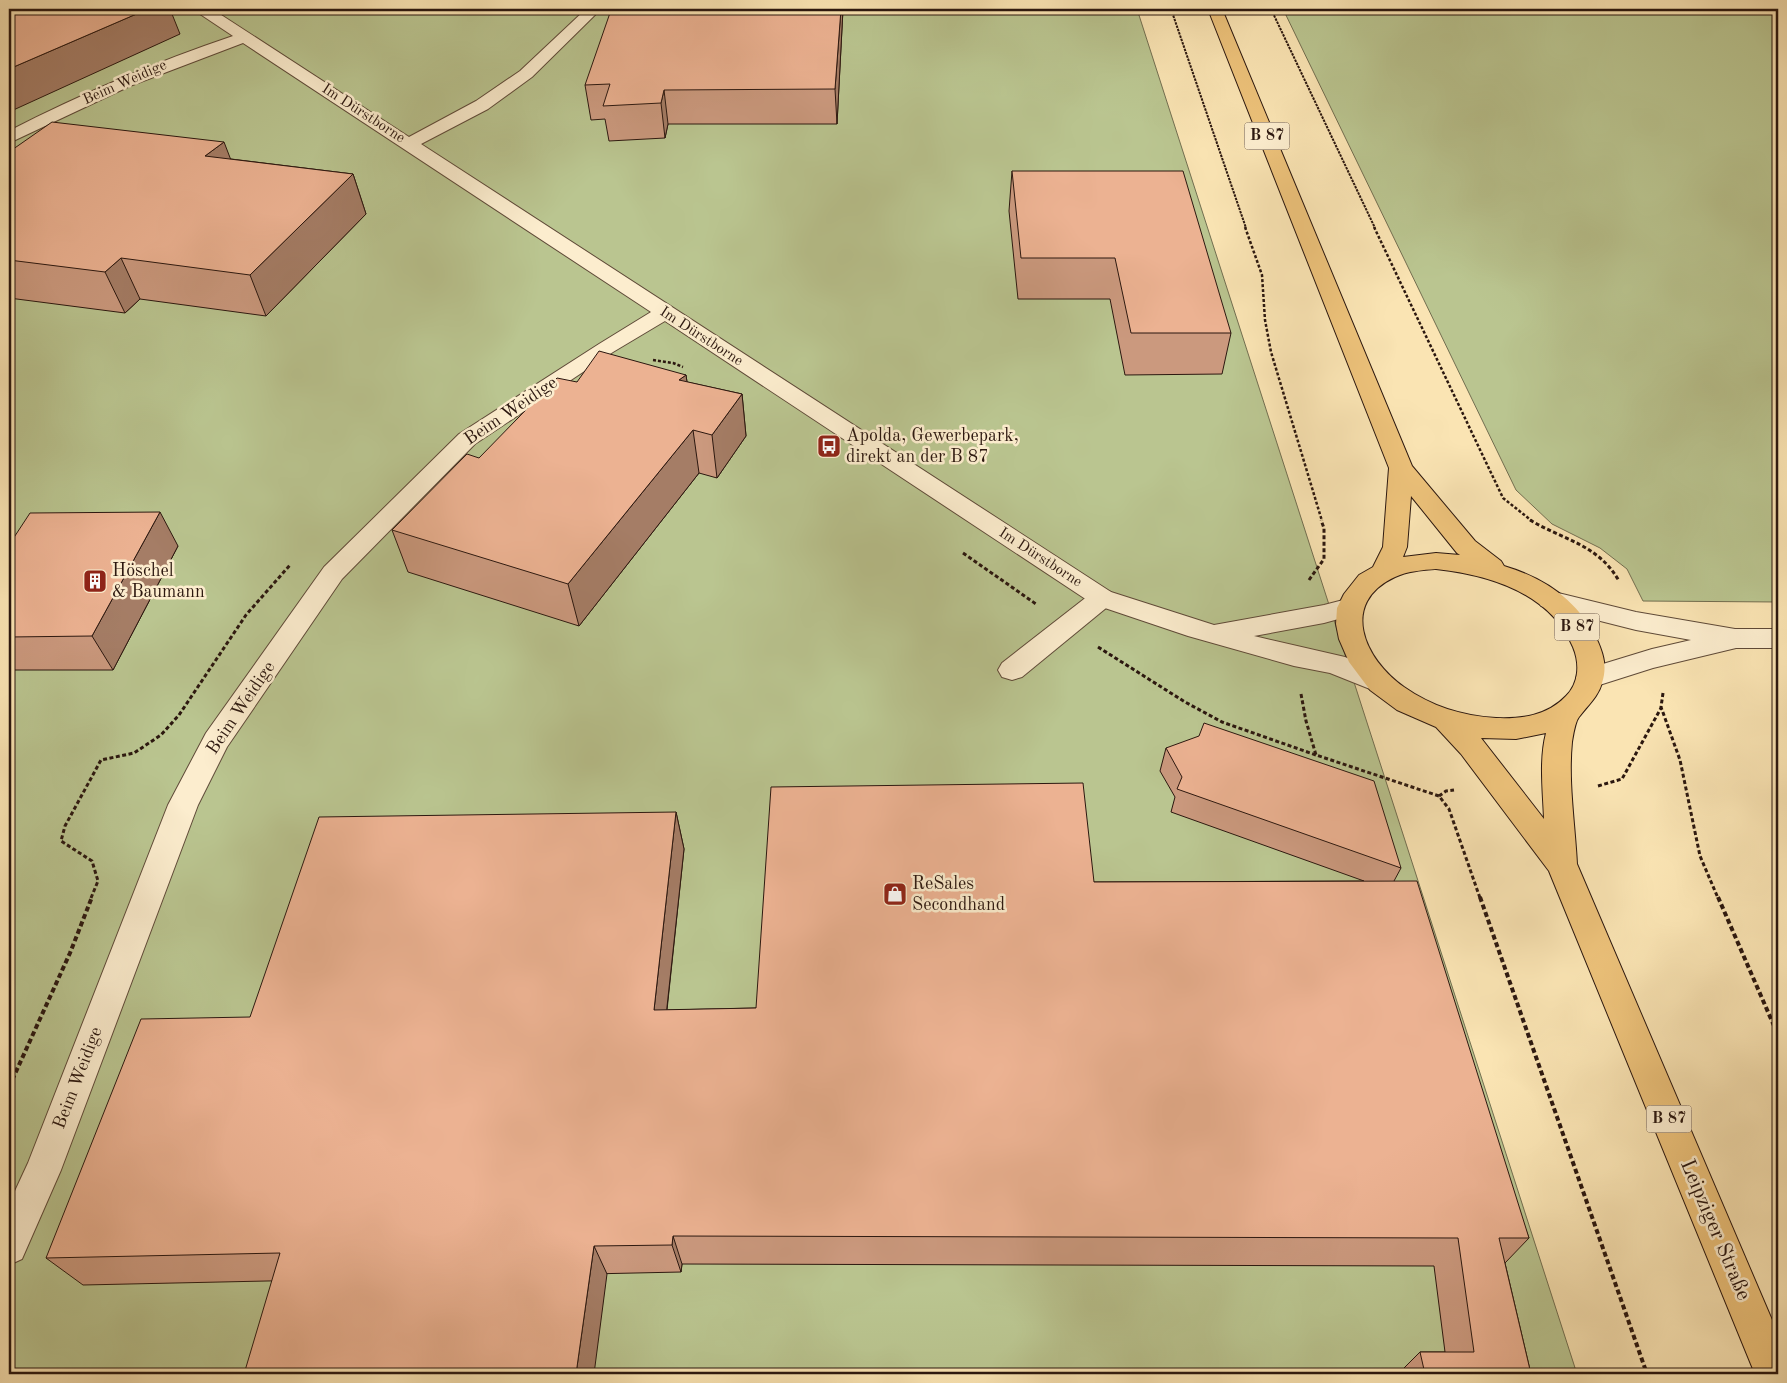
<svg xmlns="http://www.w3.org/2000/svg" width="1787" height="1383" font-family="'Old Standard TT',serif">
	<rect width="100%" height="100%" fill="#fae4b3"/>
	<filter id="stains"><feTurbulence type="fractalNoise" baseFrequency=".004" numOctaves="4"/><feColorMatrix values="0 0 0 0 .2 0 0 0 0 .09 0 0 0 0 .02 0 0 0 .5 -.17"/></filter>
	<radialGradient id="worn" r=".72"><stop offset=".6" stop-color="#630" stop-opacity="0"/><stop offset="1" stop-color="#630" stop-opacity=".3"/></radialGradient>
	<!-- green -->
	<g fill="#bac590" stroke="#726e50">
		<polygon points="9,9 1137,9 1577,1374 9,1374"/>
		<polygon points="1283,9 1778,9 1778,602 1643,601 1627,569 1600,548 1552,524 1516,490"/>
	</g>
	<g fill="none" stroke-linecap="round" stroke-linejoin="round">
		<!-- lane casing -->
		<g stroke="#5f4a38" stroke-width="2">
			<g id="lane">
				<polygon points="1102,589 1111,592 1115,598 1111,604 1022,677 1012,680 1002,677 998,670 1002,663 1093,592"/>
				<polygon points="1550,591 1636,612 1735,629 1778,629 1778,648 1736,648 1653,668 1590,688 1580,685 1576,678 1580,671 1652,649 1691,640 1636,630 1541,606 1537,600 1541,594"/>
			</g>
		</g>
		<!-- street casing -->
		<g stroke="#5f4a38" stroke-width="2">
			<path id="street" d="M195,9H212L409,137L476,101L520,71L586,9H601L532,77L488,109L421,144L1111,592L1214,625L1324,605L1351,598L1360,601L1364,607L1360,613L1324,623L1254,636L1345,657L1390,676L1394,683L1390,690L1380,693L1330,673L1294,666L1188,636L1093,604L665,321L613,352L475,444L342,579L227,747L198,805L61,1170L22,1259L9,1265V1204L28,1163L168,805L206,733L324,567L459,434L599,344L651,312L243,43L130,86L9,143V131C81,94 156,62 233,36L197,12Z"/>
		</g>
		<!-- primary casing -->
		<g stroke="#2b170f" stroke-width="2">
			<path id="primary" d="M1208,9H1222L1412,466L1475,541L1501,561L1504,566C1545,578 1580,602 1598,642C1604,656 1607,668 1602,683C1598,697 1588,705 1579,717C1575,722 1573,736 1572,742C1568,782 1575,824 1577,864L1778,1334V1374H1755L1549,871L1461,754L1436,727L1397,710L1370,690L1349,662L1339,639L1336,624L1337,608L1344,594L1359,575L1373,567L1383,547L1389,468ZM1411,496L1457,553L1460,555L1436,553L1403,557L1407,547ZM1436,569C1490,575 1550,593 1573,647C1580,664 1579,683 1566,696C1547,716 1521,719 1496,718C1462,716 1431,706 1404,687C1364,659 1339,603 1395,577C1408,571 1423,570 1436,569ZM1546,733C1539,760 1543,791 1544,819L1481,738L1516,739Z"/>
		</g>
		<!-- path-far3 -->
		<g stroke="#2b170f" stroke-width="2" stroke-dasharray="2.5 1" stroke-linecap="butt">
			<polyline points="1171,9 1246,228"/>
			<polyline points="1271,9 1375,228"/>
		</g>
		<!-- path-far2 -->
		<g stroke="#2b170f" stroke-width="2.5" stroke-dasharray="3 2" stroke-linecap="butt">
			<polyline points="1245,227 1262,275 1265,320 1271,352 1322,521"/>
			<polyline points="1374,227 1503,498 1532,521"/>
			<polyline points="653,360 673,363 683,367"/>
		</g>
		<!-- path-far1 -->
		<g stroke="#2b170f" stroke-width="3" stroke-dasharray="4 2.5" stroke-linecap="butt">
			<path d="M1530,520C1563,540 1598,544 1619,581"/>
			<polyline points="963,553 1036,604"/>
			<polyline points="1309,580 1324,559 1324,528 1321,520"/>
			<polyline points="1098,647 1185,702 1222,722 1316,755"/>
			<polyline points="1663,693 1661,707 1680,760 1700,856 1718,898"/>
			<polyline points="1301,694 1306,721 1316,755 1439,796 1449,809 1480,898"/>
			<polyline points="1598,786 1622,779 1661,708"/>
			<polyline points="1439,796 1446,791 1454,790"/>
			<polyline points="91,898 98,881 92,861 61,841 65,826 101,760 134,753 161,735 179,715 246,615 290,565"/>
		</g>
		<!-- path -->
		<g stroke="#2b170f" stroke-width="4" stroke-dasharray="5 3" stroke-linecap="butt">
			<polyline points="1480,897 1647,1374"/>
			<polyline points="1718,897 1778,1035"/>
			<polyline points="9,1087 70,953 92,897"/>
		</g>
		<!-- lane -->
		<use href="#lane" fill="#fcedce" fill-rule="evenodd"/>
		<!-- street -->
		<use href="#street" fill="#fcedce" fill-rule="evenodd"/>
		<!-- primary -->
		<use href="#primary" fill="#edc27a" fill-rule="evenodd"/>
	</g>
	<!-- wall -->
	<g fill="#cb997e" stroke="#2b170f">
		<polygon points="728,9 843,9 837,124 668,124 665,138 609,141 605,119 591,120 585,85"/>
		<polygon points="9,152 231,159 353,174 366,214 266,316 140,299 125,313 9,298"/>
		<polygon points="1012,171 1231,333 1222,374 1125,375 1110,299 1018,299 1009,211"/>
		<polygon points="686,375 687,382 742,394 746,436 717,478 699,473 579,626 408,572 392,530 577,382"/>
		<polygon points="9,545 178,546 113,670 9,670"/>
		<polygon points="1166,748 1401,868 1394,881 1529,1238 1505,1263 1531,1374 1398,1374 1420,1352 1445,1352 1434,1266 682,1264 681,1272 83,1285 46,1258 676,812 684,849 667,1010 756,1008 1094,882 1364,881 1171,812 1175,797 1160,771"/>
	</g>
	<!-- shaded-wall -->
	<g fill="#a57d66" stroke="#2b170f">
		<polygon points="148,9 170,9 180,34 9,112 9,69"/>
		<polygon points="841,9 843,9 837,124 835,89"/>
		<polygon points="664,90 668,124 665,138 661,103"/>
		<polygon points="224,142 239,181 205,156"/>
		<polygon points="353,174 366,214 266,316 250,275"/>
		<polygon points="121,258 140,299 125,313 105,272"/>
		<polygon points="686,375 692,417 679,380"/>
		<polygon points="742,394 746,436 717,478 712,435"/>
		<polygon points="693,430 699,473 579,626 568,584"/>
		<polygon points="160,512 178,546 113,670 92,636"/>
		<polygon points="676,812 684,849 663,1044 654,1010"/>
		<polygon points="673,1236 682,1264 681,1272 672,1245"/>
		<polygon points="594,1246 607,1274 594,1374 576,1374"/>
	</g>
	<!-- building -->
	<g fill="#ecb292" stroke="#2b170f">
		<polygon points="9,9 148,9 9,69"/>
		<polygon points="728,9 841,9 835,89 664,90 661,103 603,106 610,84 585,85 611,10"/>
		<polygon points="52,122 224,142 205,156 353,174 250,275 121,258 105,272 9,260 9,152"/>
		<polygon points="1012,171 1183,171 1231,333 1131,333 1115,258 1021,258"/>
		<polygon points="599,351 686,375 679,380 742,394 712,435 693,430 568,584 392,530 467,454 479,458 557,378 577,382"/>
		<polygon points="160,512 92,636 9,637 9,545 30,513"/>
		<polygon points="1204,723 1374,781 1401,868 1177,789 1182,777 1166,748 1199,736"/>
		<polygon points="1083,783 1094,882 1417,881 1529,1238 1499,1238 1531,1374 1425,1374 1420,1352 1474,1352 1458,1238 673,1236 672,1245 594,1246 576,1374 244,1374 280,1253 46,1258 141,1019 250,1017 319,817 676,812 654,1010 756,1008 771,787"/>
	</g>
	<!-- icons -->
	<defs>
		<g id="bus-square" transform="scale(1.25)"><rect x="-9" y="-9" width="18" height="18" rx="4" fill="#8f2418" stroke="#fcedce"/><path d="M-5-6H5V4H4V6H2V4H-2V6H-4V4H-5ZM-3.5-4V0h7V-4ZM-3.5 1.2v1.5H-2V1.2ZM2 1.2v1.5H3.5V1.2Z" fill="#fff"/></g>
		<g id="building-square" transform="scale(1.25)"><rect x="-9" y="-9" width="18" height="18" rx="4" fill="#8f2418" stroke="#fcedce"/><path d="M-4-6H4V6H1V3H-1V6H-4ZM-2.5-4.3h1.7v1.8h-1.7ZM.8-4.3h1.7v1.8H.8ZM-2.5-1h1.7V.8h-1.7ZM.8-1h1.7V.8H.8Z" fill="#fff"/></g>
		<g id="shop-square" transform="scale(1.25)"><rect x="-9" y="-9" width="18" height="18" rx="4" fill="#8f2418" stroke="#fcedce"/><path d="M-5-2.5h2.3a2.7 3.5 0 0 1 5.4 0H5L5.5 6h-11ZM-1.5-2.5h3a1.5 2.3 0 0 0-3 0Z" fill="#fff"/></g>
	</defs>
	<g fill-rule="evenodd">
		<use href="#bus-square" x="829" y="446"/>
		<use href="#building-square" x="95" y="581"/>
		<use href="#shop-square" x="895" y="894"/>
	</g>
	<g text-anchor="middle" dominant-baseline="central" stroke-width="5" stroke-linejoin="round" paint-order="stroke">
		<!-- far-street labels -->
		<g font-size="15" fill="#2b170f" stroke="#fcedce">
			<text transform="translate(125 83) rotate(-24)">Beim Weidige</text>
			<text transform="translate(363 114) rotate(33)">Im Dürstborne</text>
			<text transform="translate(701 337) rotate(33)">Im Dürstborne</text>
			<text transform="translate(1040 558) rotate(33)">Im Dürstborne</text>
		</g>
		<!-- shield labels -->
		<g fill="#fcedce" stroke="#6a5748" stroke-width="1">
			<rect x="1244.5" y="122.5" width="45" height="27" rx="4"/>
			<rect x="1554.5" y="613.5" width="45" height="27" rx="4"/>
			<rect x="1646.5" y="1105.5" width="45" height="27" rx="4"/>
		</g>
		<g font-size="16" font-weight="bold" fill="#2b170f">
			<text x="1267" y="136">B 87</text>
			<text x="1577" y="627">B 87</text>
			<text x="1669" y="1119">B 87</text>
		</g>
		<!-- street labels -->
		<g font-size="18" fill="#2b170f" stroke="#fcedce">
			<text transform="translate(511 411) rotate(-34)">Beim Weidige</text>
			<text transform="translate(241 708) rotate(-56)">Beim Weidige</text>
			<text transform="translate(78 1078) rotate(-69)">Beim Weidige</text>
		</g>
		<!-- poi labels -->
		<g font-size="18" fill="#2b170f" stroke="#fcedce" text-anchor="start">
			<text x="846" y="436">Apolda, Gewerbepark,<tspan x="846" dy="21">direkt an der B 87</tspan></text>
			<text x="112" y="571">Höschel<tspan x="112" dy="21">&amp; Baumann</tspan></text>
			<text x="912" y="884">ReSales<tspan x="912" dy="21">Secondhand</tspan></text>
		</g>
		<!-- near-street labels -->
		<g font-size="21" fill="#2b170f" stroke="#fcedce">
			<text transform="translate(1715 1230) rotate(67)">Leipziger Straße</text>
		</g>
	</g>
	<!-- margin -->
	<rect width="1787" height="1383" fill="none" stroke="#fae4b3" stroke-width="30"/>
	<rect x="10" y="10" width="1767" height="1363" fill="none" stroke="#2b170f" stroke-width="2.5"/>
	<rect x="15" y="15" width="1757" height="1353" fill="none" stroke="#2b170f"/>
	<rect width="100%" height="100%" filter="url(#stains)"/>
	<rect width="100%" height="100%" fill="url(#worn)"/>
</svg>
